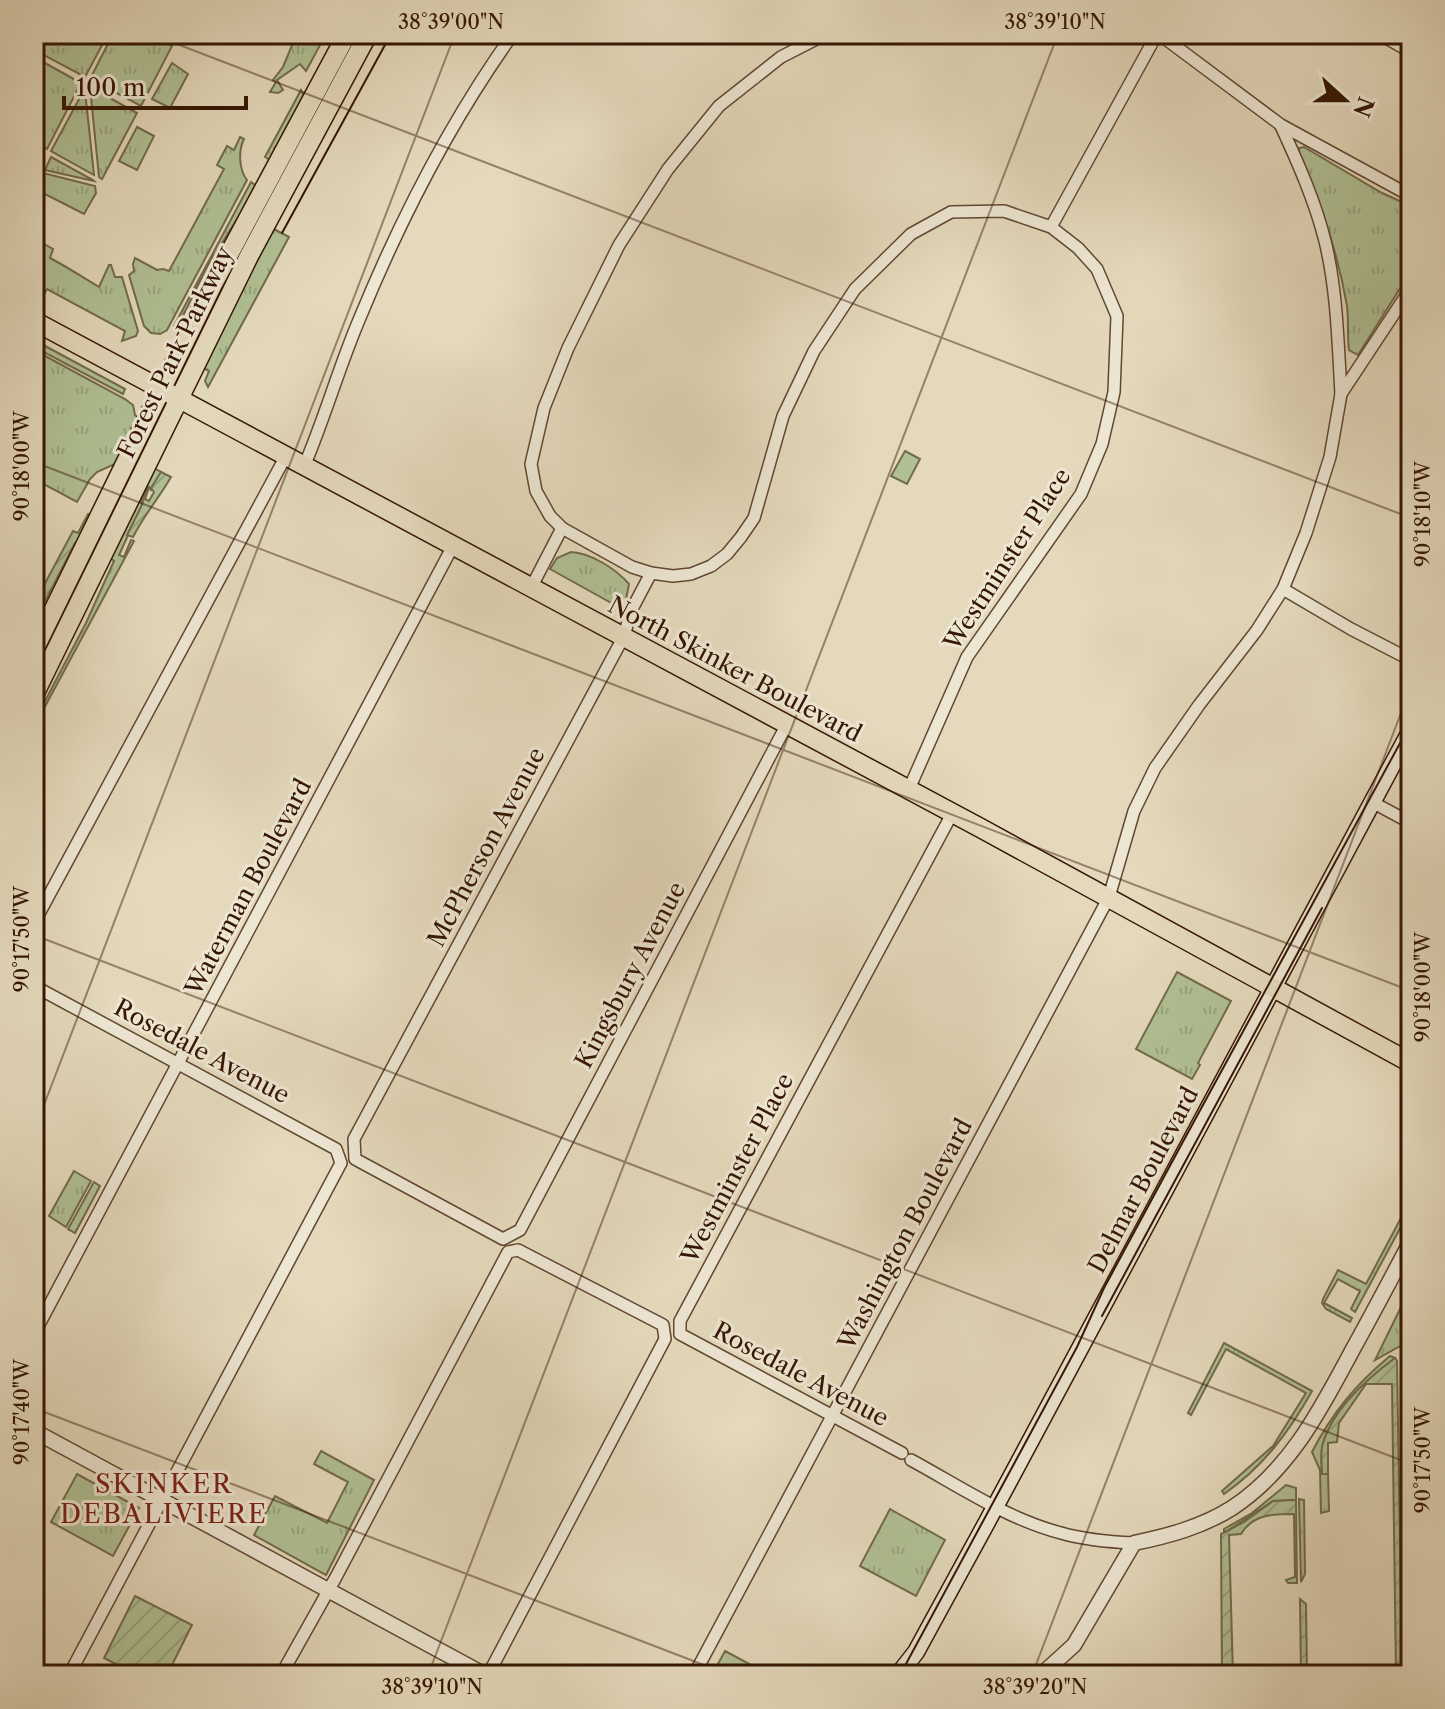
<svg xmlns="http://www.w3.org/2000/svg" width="1445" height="1709" font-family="'Libre Caslon Text',serif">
	<defs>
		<pattern id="grass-tufts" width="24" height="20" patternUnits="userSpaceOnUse" patternTransform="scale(2)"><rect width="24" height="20" fill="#b0c094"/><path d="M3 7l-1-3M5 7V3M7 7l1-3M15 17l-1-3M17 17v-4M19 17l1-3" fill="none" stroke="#98a47e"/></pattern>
		<pattern id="garden-furrows" width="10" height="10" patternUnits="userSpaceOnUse" patternTransform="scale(2)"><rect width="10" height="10" fill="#b0c094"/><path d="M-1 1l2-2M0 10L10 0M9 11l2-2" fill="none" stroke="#98a47e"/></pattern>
	</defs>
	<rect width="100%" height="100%" fill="#e4d9bc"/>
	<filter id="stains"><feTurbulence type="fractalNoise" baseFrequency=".0025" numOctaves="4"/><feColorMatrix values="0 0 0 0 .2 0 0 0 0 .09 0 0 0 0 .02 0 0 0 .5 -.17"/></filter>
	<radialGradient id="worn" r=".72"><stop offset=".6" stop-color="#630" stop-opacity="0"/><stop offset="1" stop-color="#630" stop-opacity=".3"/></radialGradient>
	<!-- grass -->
	<g fill="url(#grass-tufts)" stroke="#726b4c" stroke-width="2">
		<polygon points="34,34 108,34 85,77 34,50"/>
		<polygon points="113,34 150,34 172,46 141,106 90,79"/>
		<polygon points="304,34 326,34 306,71 300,64 277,80 283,90 278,93 270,92 276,82 273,80 283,67 295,38 301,41"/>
		<polygon points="34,57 81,83 47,149 34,143"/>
		<polygon points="172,63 188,74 170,108 152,99"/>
		<polygon points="90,87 137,113 102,179 99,177"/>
		<polygon points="84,90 85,91 94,175 51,151"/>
		<polygon points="301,90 304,95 270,160 265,157"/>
		<polygon points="137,127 154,136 137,170 119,161"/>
		<path d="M240,137L244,139C238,151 239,170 247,180L167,330L160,334L151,333L144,326L129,275L134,271L133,264L135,258L157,270L163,269L169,271L224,169L217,165L227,146L234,150Z"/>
		<path d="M1304,147L1382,193L1411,206V271L1358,355L1349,350C1347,336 1349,321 1347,306C1338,254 1322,205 1299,157V148Z"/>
		<polygon points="51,157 93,180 94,181 45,170"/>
		<polygon points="43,173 95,186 96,193 84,214 35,189"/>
		<polygon points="251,182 255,185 255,191 208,265 177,328 174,326"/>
		<polygon points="272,228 289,237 208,387 205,381 209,371 203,368"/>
		<path d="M44,244L53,249L50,258C69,268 82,277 99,287L109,265H111L115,277H122L138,331L136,336L122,341L125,331L47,289L42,298L34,293V252H39Z"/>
		<polygon points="34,340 125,389 123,394 34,347"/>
		<polygon points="34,350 125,399 133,405 135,415 139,419 117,463 97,472 90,479 77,502 34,479"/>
		<polygon points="154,468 161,472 151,490 149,487 141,500 142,505 119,555 124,557 131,540 134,541 34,727 34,722 86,623 114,561 110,558"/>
		<path d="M571,552C591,553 616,569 629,584L624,610L550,569L557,558Z"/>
		<polygon points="1177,972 1231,1001 1198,1063 1200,1065 1192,1079 1136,1049"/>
		<polygon points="74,1171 91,1181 66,1227 49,1216"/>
		<polygon points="94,1182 100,1186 75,1233 68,1229"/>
		<polygon points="1411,1199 1411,1208 1355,1312 1351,1309 1360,1291 1338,1279 1324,1303 1352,1318 1350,1322 1326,1309 1322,1303 1323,1299 1338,1270 1366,1284"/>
		<polygon points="1405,1306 1411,1309 1411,1340 1375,1360 1401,1307"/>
		<path d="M1224,1343L1312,1391C1289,1432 1263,1467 1224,1494L1222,1491L1273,1446L1306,1393L1226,1349L1191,1415L1188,1413Z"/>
		<path d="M1390,1356L1395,1358C1369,1378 1333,1410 1323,1443C1320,1452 1322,1465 1322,1474H1328L1329,1511L1321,1513L1320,1470L1312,1452C1332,1413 1356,1384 1390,1356Z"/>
		<polygon points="321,1451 374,1480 326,1575 254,1535 275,1496 327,1523 348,1482 314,1464"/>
		<polygon points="77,1474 139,1508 113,1556 51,1522"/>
		<polygon points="1286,1485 1296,1488 1296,1500 1273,1501 1224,1533 1224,1529 1252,1513"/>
		<polygon points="1299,1499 1304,1500 1305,1574 1301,1582"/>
		<polygon points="890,1509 945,1540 916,1596 860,1566"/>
		<polygon points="725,1651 770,1675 712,1675"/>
	</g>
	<!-- garden -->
	<g fill="url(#garden-furrows)" stroke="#726b4c" stroke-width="2">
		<path d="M161,472L171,477C159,498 144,515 133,537L127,535L142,505L147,487L149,488L145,499L149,501L154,492L151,488Z"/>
		<polygon points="88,514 92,516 83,535 75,543 34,623 34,604 73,531 78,533"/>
		<path d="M1395,1358L1397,1361L1402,1675H1396L1392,1384H1366L1339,1423L1337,1442L1328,1443V1474H1322C1322,1465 1320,1452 1323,1443C1333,1409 1368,1378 1395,1358Z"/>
		<path d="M1296,1500L1297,1583H1288L1286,1580L1295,1577L1294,1514C1273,1514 1253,1514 1241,1534L1229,1535L1233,1675H1222L1221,1534L1244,1522L1273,1501Z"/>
		<polygon points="135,1596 192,1625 167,1675 137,1675 104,1658"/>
		<polygon points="1300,1599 1306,1604 1307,1675 1301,1675"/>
	</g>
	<!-- pitch -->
	<polygon fill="#b0c094" stroke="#726b4c" stroke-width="2" points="905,451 920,459 907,484 891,476"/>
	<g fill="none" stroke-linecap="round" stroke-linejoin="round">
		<!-- minor casing -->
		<g stroke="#614731" stroke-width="14">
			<g id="minor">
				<polyline points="826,34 781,57 719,106 668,169 619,245 568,348 544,408 531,464 536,491 550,516 562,528 632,567 651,573 673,576 691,574 711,566 727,554 741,537 754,518 783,416 814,351 855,289 911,234 951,212 1004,211 1051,227 1078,248 1097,269 1117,316 1114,392 1102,444 1081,494 967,657 909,789"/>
				<polyline points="1159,34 1281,125 1411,196"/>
				<polyline points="1379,34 1411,52"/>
				<path d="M1281,126C1298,163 1315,201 1325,241C1337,290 1338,343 1341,394"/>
				<polyline points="1051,227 1157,34"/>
				<path d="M305,464C325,417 339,367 359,320C400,220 450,122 513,34"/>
				<polyline points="651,573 631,611 624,636 354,1139 355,1159 503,1239 520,1230 787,724"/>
				<polyline points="532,586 562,528"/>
				<polyline points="1283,589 1351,629 1411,660"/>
				<polyline points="1372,802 1411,823"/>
				<polyline points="34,923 287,454"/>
				<polyline points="34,986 336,1149 341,1163 69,1675"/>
				<polyline points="34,1334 454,544"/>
				<polyline points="902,1453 680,1334 680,1321 953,812"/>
				<path d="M911,1460C959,1486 1007,1519 1061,1533C1085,1540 1110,1542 1134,1543"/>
				<polyline points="281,1675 336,1577 508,1252 518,1250 663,1325 665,1339 488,1675"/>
				<polyline points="694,1675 1109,897 1134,811 1155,768 1199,705 1257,630 1283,589 1306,533 1330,457 1341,394 1411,288"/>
			</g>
		</g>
		<!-- tertiary casing -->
		<g stroke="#614731" stroke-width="17">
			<g id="tertiary">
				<polyline points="34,1431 485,1675"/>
				<path d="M1041,1675L1074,1645L1134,1543C1168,1536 1202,1527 1232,1508C1290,1470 1321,1409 1353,1349C1373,1313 1392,1277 1411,1241"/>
			</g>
		</g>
		<!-- secondary casing -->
		<g stroke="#351603" stroke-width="19">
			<polyline id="secondary" points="898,1675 916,1652 987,1522 1411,730"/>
		</g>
		<!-- primary casing -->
		<g stroke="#351603" stroke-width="21">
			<g id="primary">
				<path d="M34,321C495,565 954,812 1411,1063"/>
				<polyline points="34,650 213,284 347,34"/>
				<polyline points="34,695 249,256 368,34"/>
			</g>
		</g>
		<!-- minor -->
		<use href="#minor" stroke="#ede6d3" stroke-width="11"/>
		<!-- tertiary -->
		<use href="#tertiary" stroke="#ede6d3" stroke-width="14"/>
		<!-- secondary -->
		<use href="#secondary" stroke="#ede6d3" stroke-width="16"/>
		<!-- primary -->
		<use href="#primary" stroke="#e4d9bc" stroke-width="18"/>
		<!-- tram -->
		<g stroke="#351603" stroke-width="2">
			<polyline points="282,233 391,34"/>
			<polyline points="1102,1316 1322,908"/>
			<polyline points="900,1675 1077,1347 1104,1288 1179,1149 1411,723"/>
		</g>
	</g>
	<!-- ticks -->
	<path fill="none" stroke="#351603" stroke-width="2" stroke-opacity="0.45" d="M151,34L1411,518M1383,34L1411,45M34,462L1411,991M34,935L1411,1464M34,1131L455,34M34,1408L730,1675M428,1675L1058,34M1032,1675L1411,687"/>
	<g text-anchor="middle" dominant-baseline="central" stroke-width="6" stroke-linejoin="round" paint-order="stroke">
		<!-- street labels -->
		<g font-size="24" fill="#351603" stroke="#ede6d3">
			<text transform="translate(175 352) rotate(-64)">Forest Park Parkway</text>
			<text transform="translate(1007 559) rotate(-57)">Westminster Place</text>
			<text transform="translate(735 669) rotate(28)">North Skinker Boulevard</text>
			<text transform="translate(486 847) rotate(-62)">McPherson Avenue</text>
			<text transform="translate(248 887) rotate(-62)">Waterman Boulevard</text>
			<text transform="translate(630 975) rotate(-62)">Kingsbury Avenue</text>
			<text transform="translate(202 1051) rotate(28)">Rosedale Avenue</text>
			<text transform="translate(737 1168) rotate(-62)">Westminster Place</text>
			<text transform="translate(1143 1180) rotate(-62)">Delmar Boulevard</text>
			<text transform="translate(905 1234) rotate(-62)">Washington Boulevard</text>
			<text transform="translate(801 1374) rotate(28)">Rosedale Avenue</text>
		</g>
		<!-- neighbourhood labels -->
		<g font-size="26" letter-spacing="2" fill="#7a1f14" stroke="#ede6d3">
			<text x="164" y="1484">SKINKER<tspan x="164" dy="30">DEBALIVIERE</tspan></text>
		</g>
	</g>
	<!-- margin -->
	<rect width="1445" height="1709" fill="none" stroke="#e4d9bc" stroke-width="88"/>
	<!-- north arrow -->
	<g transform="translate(1345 100) rotate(111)" stroke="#ede6d3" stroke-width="6" paint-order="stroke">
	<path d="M0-6L14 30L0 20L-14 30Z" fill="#351603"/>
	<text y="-12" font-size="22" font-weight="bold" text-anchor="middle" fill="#351603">N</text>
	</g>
	<!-- scale -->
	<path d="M64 96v12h182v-12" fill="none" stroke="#351603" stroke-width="4"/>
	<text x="76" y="96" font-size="24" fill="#351603" stroke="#ede6d3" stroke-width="6" paint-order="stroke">100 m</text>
	<rect x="44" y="44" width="1357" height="1621" fill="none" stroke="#351603" stroke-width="3"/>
	<g font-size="20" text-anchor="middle" fill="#351603">
		<text x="451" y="29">38°39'00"N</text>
		<text x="1055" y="29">38°39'10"N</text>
		<text transform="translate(22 466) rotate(-90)" y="7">90°18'00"W</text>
		<text transform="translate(1423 514) rotate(-90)" y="7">90°18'10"W</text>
		<text transform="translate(22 939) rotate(-90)" y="7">90°17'50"W</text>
		<text transform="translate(1423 987) rotate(-90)" y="7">90°18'00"W</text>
		<text transform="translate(22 1412) rotate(-90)" y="7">90°17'40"W</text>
		<text transform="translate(1423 1460) rotate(-90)" y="7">90°17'50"W</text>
		<text x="432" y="1694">38°39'10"N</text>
		<text x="1035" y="1694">38°39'20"N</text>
	</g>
	<rect width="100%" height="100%" filter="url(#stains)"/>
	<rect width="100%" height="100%" fill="url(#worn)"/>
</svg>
